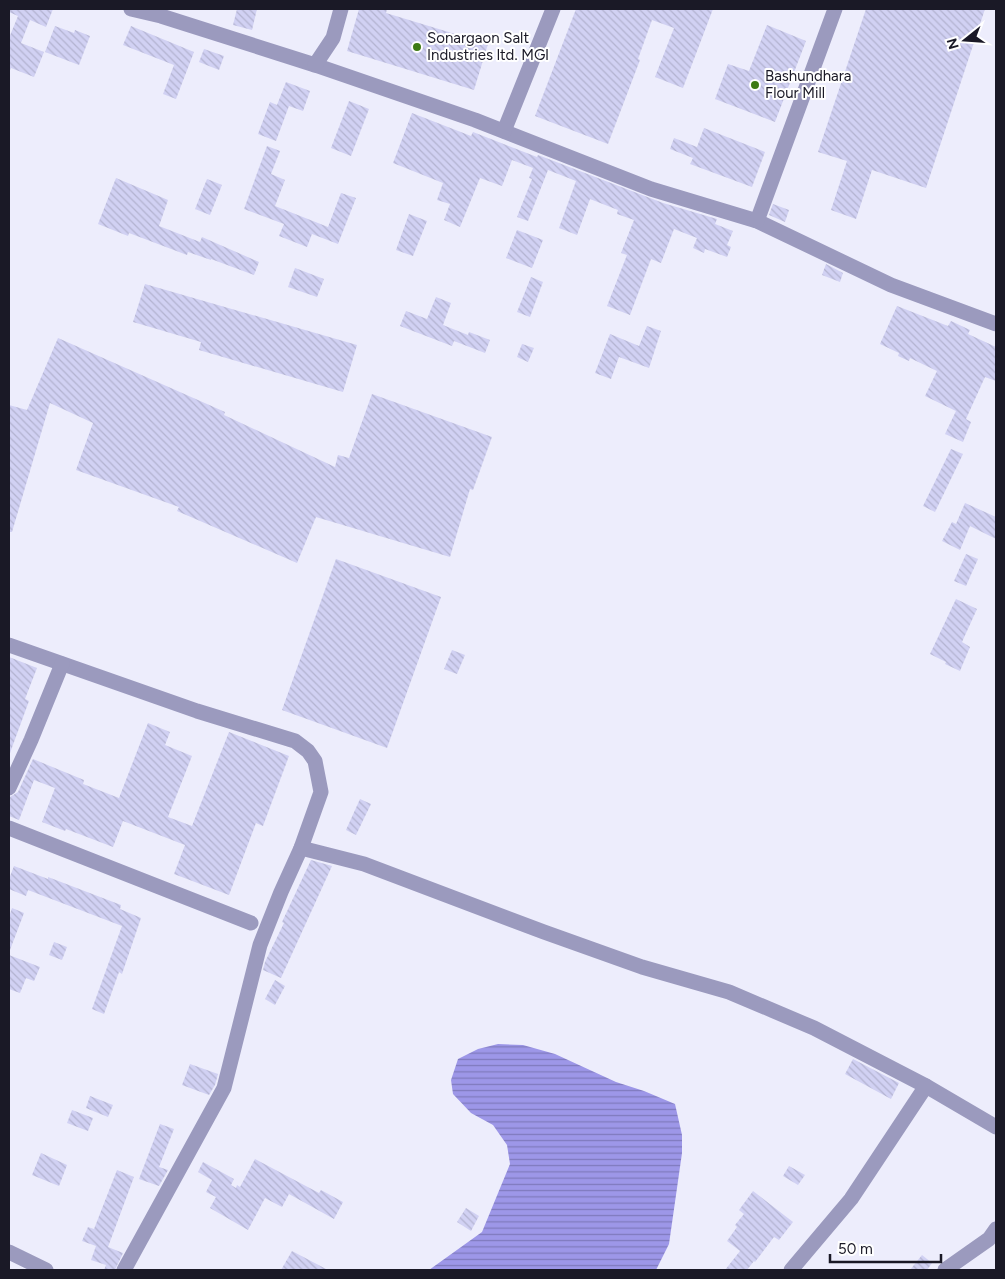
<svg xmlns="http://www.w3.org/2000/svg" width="1005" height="1279" font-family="Figtree,sans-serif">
	<defs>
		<pattern id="water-rules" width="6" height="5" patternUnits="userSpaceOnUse" patternTransform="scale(1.25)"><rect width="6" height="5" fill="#9d97e8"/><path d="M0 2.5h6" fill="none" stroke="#7f7abc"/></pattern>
		<pattern id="building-back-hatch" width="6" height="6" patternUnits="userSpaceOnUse" patternTransform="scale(1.25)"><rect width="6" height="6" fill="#d1d1f3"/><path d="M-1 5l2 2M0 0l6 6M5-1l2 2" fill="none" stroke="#b3b3d0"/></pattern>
	</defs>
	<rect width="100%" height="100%" fill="#ededfc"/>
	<!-- water -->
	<polygon fill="url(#water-rules)" points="498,1044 523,1045 555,1054 616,1082 644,1091 675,1104 682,1135 682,1153 669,1244 656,1270 429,1270 482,1232 510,1164 507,1145 493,1125 471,1113 453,1094 451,1080 458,1059 478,1049"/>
	<!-- building -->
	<g fill="url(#building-back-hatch)">
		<polygon points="9,9 53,9 46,27 30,20 21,43 44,52 34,77 11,68 9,72 9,38 18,16 9,12"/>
		<polygon points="237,9 257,9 252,30 233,25"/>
		<polygon points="359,9 387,9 386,13 488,44 474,90 347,51"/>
		<polygon points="576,9 713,9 683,88 655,77 674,28 652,20 638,59 640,60 608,144 535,116"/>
		<polygon points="866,9 985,9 926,188 872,170 856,219 831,210 847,161 818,152"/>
		<polygon points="767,25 806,41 775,122 715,99 728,64 749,71"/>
		<polygon points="55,26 74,33 75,30 90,36 79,65 45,52"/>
		<polygon points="131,26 194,52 176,99 163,94 174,65 123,45"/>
		<polygon points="204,49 224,56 219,70 199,62"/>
		<polygon points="286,82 310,91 303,111 289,106 276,141 258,134 270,102 277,105"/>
		<polygon points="349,101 369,109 351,156 331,148"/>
		<polygon points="412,113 471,136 473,132 537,157 538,155 663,203 717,219 715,224 733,231 727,245 731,247 727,257 705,249 704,253 693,248 697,238 674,229 661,263 651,259 630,315 607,306 627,255 621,253 634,220 617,214 618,210 590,199 577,235 559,228 576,181 548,170 528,221 517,217 532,179 529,178 533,168 512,160 502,186 480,178 460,227 444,220 450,204 437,200 443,183 393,163"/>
		<polygon points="704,128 765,152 752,187 690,164 693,158 670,149 674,138 697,147"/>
		<polygon points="267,146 280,151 271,174 285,180 275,206 328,227 341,193 356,198 338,244 312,234 307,247 279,236 284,224 244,209"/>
		<polygon points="116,178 168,200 159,226 200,242 202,237 259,262 254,275 211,259 211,260 188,252 187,255 129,233 128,236 98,224"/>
		<polygon points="207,179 222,185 210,215 195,209"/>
		<polygon points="773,204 789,210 785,222 769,215"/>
		<polygon points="409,214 427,221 413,256 396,250"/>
		<polygon points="517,230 543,240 532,268 506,258"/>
		<polygon points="826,264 843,273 840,282 822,275"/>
		<polygon points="295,268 324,279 317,297 288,287"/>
		<polygon points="531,277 543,282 530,317 517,312"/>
		<polygon points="145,284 357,345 343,392 199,350 201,342 133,322"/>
		<polygon points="436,297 451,303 443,325 468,335 469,332 490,340 485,353 454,341 452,346 400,326 406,311 427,319"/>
		<polygon points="897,306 948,326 951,321 970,330 968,334 996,347 996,381 985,377 966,419 971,422 963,442 945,434 956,411 925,396 937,371 910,358 909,361 898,356 899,353 880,344"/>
		<polygon points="647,326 661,331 649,368 619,357 611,379 595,373 610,334 639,346"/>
		<polygon points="58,338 225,412 224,415 335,467 338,455 349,458 372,394 492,437 473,490 470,489 450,557 316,517 297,563 177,511 179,507 76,470 93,423 50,403 12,532 9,532 9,405 27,410"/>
		<polygon points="522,344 534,348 528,362 517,357"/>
		<polygon points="951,449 963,454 935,512 923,506"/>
		<polygon points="965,503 996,517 996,539 970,526 960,550 942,541 952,522 956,524"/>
		<polygon points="966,554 978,559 966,586 954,581"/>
		<polygon points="336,559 441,597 387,748 282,710"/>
		<polygon points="956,599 977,609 962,642 970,647 960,671 945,664 946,662 930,654"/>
		<polygon points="452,650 465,655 457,674 444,669"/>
		<polygon points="9,657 37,668 25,699 29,701 10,753"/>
		<polygon points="148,723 170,732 165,745 192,756 168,817 192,826 229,732 289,756 263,826 256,823 229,895 174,874 185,845 123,821 113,847 66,829 65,831 42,822 55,788 34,780 19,820 9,816 10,797 18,792 33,759 84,780 83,784 119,798"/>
		<polygon points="360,799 371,804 356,835 346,830"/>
		<polygon points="311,860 332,866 281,978 263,970 265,962 284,923 282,922"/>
		<polygon points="14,866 48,879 48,877 121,905 120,909 141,918 122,974 119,972 104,1014 92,1009 122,926 28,890 26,896 9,889 9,879"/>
		<polygon points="12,908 24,913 10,950 9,917"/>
		<polygon points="54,942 67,947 62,960 49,955"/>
		<polygon points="9,955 40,967 34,981 26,978 20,993 9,989"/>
		<polygon points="275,980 285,986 275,1005 265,999"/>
		<polygon points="853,1059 899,1083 891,1099 845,1074"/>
		<polygon points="190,1064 218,1074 215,1085 209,1095 182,1085"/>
		<polygon points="90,1096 113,1105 108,1117 86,1108"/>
		<polygon points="72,1110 93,1118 88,1131 67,1123"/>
		<polygon points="160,1124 174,1129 159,1167 168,1170 159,1186 139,1179"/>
		<polygon points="41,1153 67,1165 59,1186 32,1175"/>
		<polygon points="255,1159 319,1193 321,1190 343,1202 334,1219 289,1194 282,1207 265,1198 248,1230 210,1208 216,1197 206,1192 212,1180 198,1172 203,1162 234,1179 231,1185 236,1188 237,1185 240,1187"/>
		<polygon points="789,1166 805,1175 798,1185 783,1176"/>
		<polygon points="117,1170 134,1177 108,1247 123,1253 115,1270 104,1270 106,1265 91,1260 96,1246 82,1241 88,1227 94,1229"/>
		<polygon points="753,1191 793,1222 779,1240 774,1237 755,1262 754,1261 747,1270 725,1270 740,1251 727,1241 737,1227 735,1225 744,1214 739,1210"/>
		<polygon points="466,1208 479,1216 471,1231 457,1222"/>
		<polygon points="292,1251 328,1270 281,1270"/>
		<polygon points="922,1255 932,1263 927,1270 910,1270"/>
	</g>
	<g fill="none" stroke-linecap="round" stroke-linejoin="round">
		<!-- minor -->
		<g stroke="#9b9abe" stroke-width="15">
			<polyline points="131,9 161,16 315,65 475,120 651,189 757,221 891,285 996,324"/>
			<polyline points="315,65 333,38 341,9"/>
			<polyline points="504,131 553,9"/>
			<polyline points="757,221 835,9"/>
			<polyline points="9,645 197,711 295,741 308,751 315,761 321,792 301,848 281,892 260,945 224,1088 124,1270"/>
			<polyline points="9,788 31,740 62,664"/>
			<polyline points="9,828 251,923"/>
			<polyline points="301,848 364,864 544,932 642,967 729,992 814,1028 926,1086 996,1127"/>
			<polyline points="9,1252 46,1270"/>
			<polyline points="791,1270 851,1199 926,1086"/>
			<polyline points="945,1270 989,1239 996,1229"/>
		</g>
	</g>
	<!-- markers -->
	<g fill="#3d7a14" stroke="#fff" stroke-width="2">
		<circle cx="417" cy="47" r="5"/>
		<circle cx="755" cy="85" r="5"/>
	</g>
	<g text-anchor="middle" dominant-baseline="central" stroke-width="4" stroke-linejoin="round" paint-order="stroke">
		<!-- poi labels -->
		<g font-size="15" fill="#1a1926" stroke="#fff" text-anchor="start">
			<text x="427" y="38">Sonargaon Salt<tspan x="427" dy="17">Industries ltd. MGI</tspan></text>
			<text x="765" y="76">Bashundhara<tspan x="765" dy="17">Flour Mill</tspan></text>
		</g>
	</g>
	<!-- border -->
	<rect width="1005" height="1279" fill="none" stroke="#1a1926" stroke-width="20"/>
	<!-- north arrow -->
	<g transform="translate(965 40) rotate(253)" stroke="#ffffff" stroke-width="4" paint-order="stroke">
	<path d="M0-4L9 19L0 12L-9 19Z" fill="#1a1926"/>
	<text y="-8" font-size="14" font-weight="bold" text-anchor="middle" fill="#1a1926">N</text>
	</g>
	<!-- scale -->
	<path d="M830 1254v8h111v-8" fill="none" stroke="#1a1926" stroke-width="2.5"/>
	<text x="838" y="1254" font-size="15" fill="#1a1926" stroke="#ffffff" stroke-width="4" paint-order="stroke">50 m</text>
</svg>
